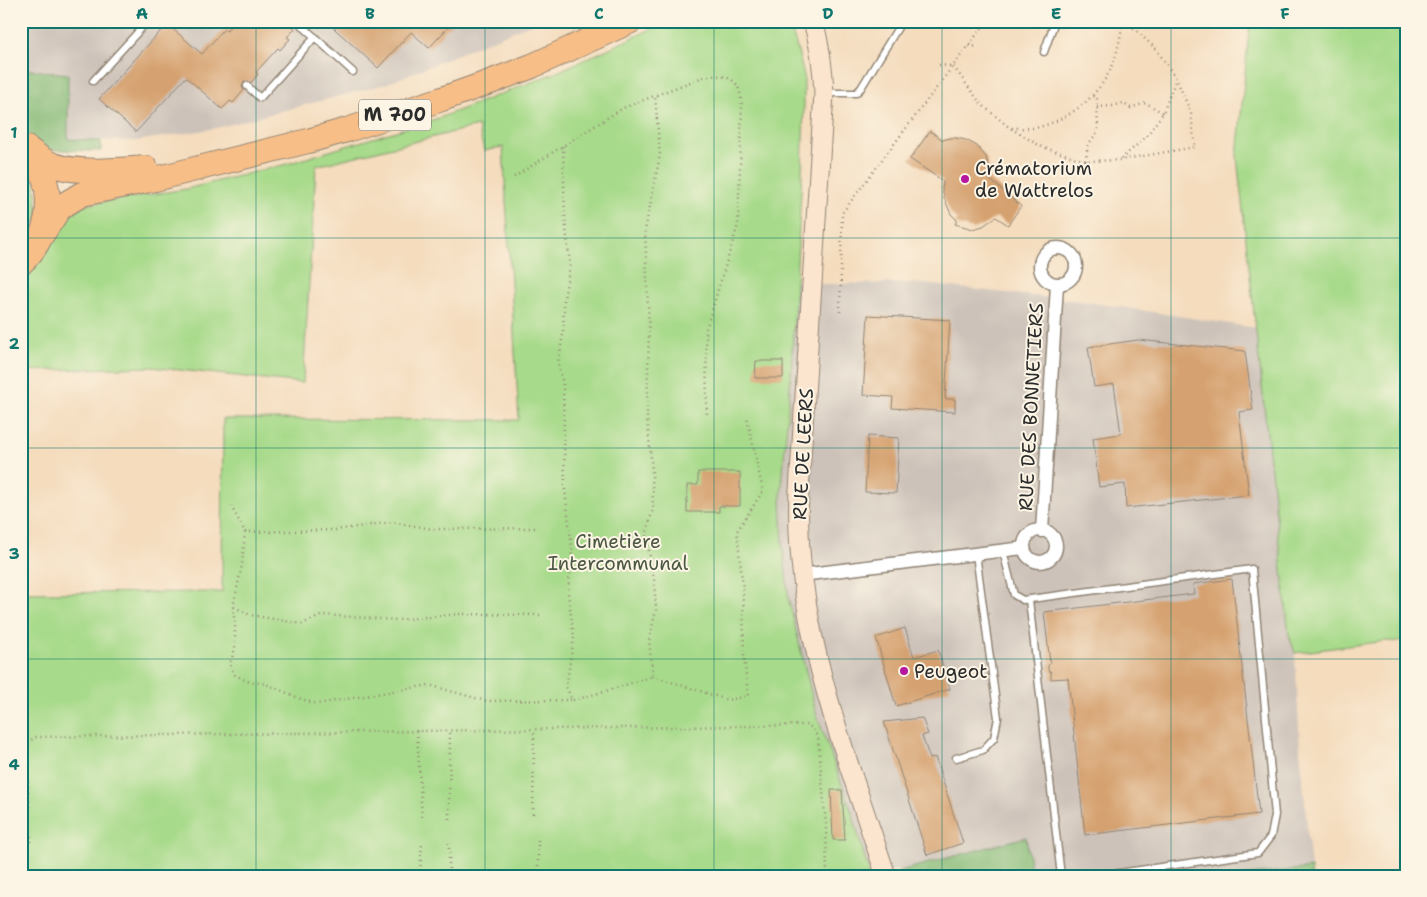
<svg xmlns="http://www.w3.org/2000/svg" width="1427" height="897" font-family="'Shantell Sans',sans-serif">
	<rect width="100%" height="100%" fill="#fcf5e5"/>
	<filter id="ink" filterUnits="userSpaceOnUse"><feTurbulence type="fractalNoise" baseFrequency=".02" numOctaves="2"/><feDisplacementMap in="SourceGraphic" scale="10" xChannelSelector="R" yChannelSelector="G"/><feConvolveMatrix kernelMatrix="1 2 1 2 8 2 1 2 1" color-interpolation-filters="sRGB"/></filter>
	<filter id="wash" filterUnits="userSpaceOnUse"><feTurbulence type="fractalNoise" baseFrequency=".0096" numOctaves="4" result="noise"/><feDisplacementMap in="SourceGraphic" scale="20" xChannelSelector="R" yChannelSelector="G"/><feGaussianBlur stdDeviation="1.12" result="paint"/><feColorMatrix in="noise" values="0 0 0 0 0 0 0 0 0 0 0 0 0 0 0 0 0 1.4 0 .05"/><feComposite in="paint" operator="in"/></filter>
	<g filter="url(#wash)">
		<rect width="100%" height="100%" fill="#f4dcbd"/>
		<!-- industrial -->
		<g fill="#cdc2b9">
			<polygon points="21,21 538,21 386,84 212,129 136,141 68,140 68,74 21,69"/>
			<polygon points="796,282 821,284 915,283 1088,302 1256,328 1289,635 1295,653 1300,749 1311,868 1238,876 1032,876 1026,837 899,871 869,871 852,813 816,713 789,601 783,548 781,497 787,435"/>
		</g>
		<!-- green -->
		<g fill="#a7da8a" stroke="#69825a">
			<polygon points="669,21 788,21 796,44 804,75 804,105 802,174 791,372 781,497 783,548 789,601 816,713 852,813 870,876 21,876 21,593 222,592 223,419 519,420 503,147 484,151 478,126 316,166 303,383 151,367 21,371 21,278 34,266 60,222 84,205 186,189 287,164 439,118 555,73"/>
			<polygon points="1250,21 1406,21 1406,642 1386,641 1295,653 1289,635 1237,157"/>
			<polygon points="21,157 35,181 38,216 21,250"/>
		</g>
		<!-- forest -->
		<g fill="#85ba76" stroke="#587250">
			<polygon points="21,69 68,74 68,139 101,141 101,151 51,150 42,147 21,128"/>
			<polygon points="1026,837 1032,876 900,876 899,871"/>
			<polygon points="1311,868 1312,876 1238,876"/>
		</g>
		<g id="blocks">
			<!-- building -->
			<g fill="#d5a16f">
				<polygon points="235,21 287,21 295,29 287,37 290,39 280,50 278,48 256,72 258,74 251,83 248,81 244,82 242,87 244,90 233,103 230,101 222,109 186,77 136,132 99,99 167,24 202,54 224,29 226,31"/>
				<polygon points="326,21 454,21 429,48 411,32 378,68"/>
				<polygon points="930,131 943,140 949,138 956,138 966,140 977,146 986,157 989,168 988,178 1021,206 1008,225 996,217 983,226 973,229 955,224 957,220 951,214 944,198 942,189 943,181 910,159"/>
				<polygon points="868,315 950,320 945,399 955,399 955,412 892,408 893,397 863,395"/>
				<polygon points="1138,340 1245,351 1253,410 1239,412 1249,495 1126,508 1125,484 1099,487 1093,438 1121,434 1114,384 1094,387 1088,347"/>
				<polygon points="756,361 783,361 783,378 755,378"/>
				<polygon points="868,436 899,438 896,493 865,492"/>
				<polygon points="698,472 740,472 740,506 719,506 719,512 687,512 687,485 698,485"/>
				<polygon points="1232,579 1259,814 1085,835 1068,678 1051,679 1051,672 1048,670 1048,666 1050,663 1044,612 1194,594 1193,584"/>
				<polygon points="905,628 914,657 938,650 950,689 896,706 876,638"/>
				<polygon points="922,718 928,734 922,736 930,759 935,757 963,843 927,855 884,722"/>
				<polygon points="831,790 842,790 845,840 833,840"/>
			</g>
		</g>
	</g>
	<g filter="url(#ink)">
		<use href="#blocks" fill-opacity="0" stroke="#908474" stroke-width="1"/>
		<g fill="none" stroke-linecap="round" stroke-linejoin="round">
			<!-- lane casing -->
			<g stroke="#908474" stroke-width="9">
				<g id="lane">
					<polyline points="297,21 353,72"/>
					<polyline points="1044,52 1055,21"/>
					<polyline points="93,81 148,21"/>
					<polyline points="247,86 260,98 315,37"/>
					<polyline points="825,93 856,93 861,88 902,21"/>
					<polyline points="1003,551 1014,595 1023,600 1252,569 1275,815 1271,836 1258,853 1098,876"/>
					<polyline points="1029,600 1061,876"/>
					<polyline points="956,758 983,750 994,738 998,718 976,554"/>
				</g>
			</g>
			<!-- street casing -->
			<g stroke="#908474" stroke-width="15">
				<g id="street">
					<circle cx="1058" cy="266" r="18"/>
					<circle cx="1040" cy="546" r="16"/>
					<polyline points="1042,531 1057,285"/>
					<polyline points="801,575 1024,548"/>
				</g>
			</g>
			<!-- secondary casing -->
			<g stroke="#908474" stroke-width="21">
				<path id="secondary" d="M813,21C820,45 823,68 824,93L799,491C793,625 845,750 886,876"/>
			</g>
			<!-- highway casing -->
			<g stroke="#908474" stroke-width="26">
				<g id="highway">
					<path d="M27,148C35,154 43,161 53,165C79,174 119,170 146,168"/>
					<polyline points="43,233 59,209 67,203 82,194 155,179 308,141 347,130 442,99 490,82 532,66 631,21"/>
					<path d="M21,263C53,234 57,186 30,152"/>
				</g>
			</g>
			<!-- path -->
			<g stroke="#908474" stroke-width="2.5" stroke-dasharray="1 4" stroke-linecap="butt">
				<polyline points="969,46 979,47"/>
				<polyline points="939,65 953,66 981,104 1010,128 1042,147 1086,161 1120,160 1195,147 1191,113 1176,78 1156,49 1126,21"/>
				<polyline points="1097,107 1112,106 1123,103 1130,108 1146,103 1163,113"/>
				<path d="M1012,128C1020,128 1031,129 1039,127C1067,120 1095,99 1108,74C1117,58 1120,39 1123,21"/>
				<polyline points="1121,159 1146,137 1163,113 1176,79"/>
				<polyline points="1086,161 1088,145 1098,131 1097,98 1092,96"/>
				<path d="M514,177L623,108L703,77C714,75 729,74 737,85C740,90 741,99 742,105L738,225L706,329L707,417"/>
				<polyline points="840,312 842,213 987,21"/>
				<polyline points="231,506 245,532 242,565 233,607 235,627 235,649 230,663 231,668 235,675 247,681 266,684 301,699 317,704 429,685 486,701 572,700 566,687 574,637 568,593 572,549 565,490 563,384 558,363 563,334 564,299 570,265 565,219 563,146"/>
				<polyline points="245,532 335,530 392,522 433,529 535,528"/>
				<polyline points="234,607 250,615 302,624 323,615 397,620 459,614 540,615"/>
				<polyline points="653,676 728,700 748,696 744,656 743,589 737,531 763,491 747,417"/>
				<polyline points="573,700 603,692 653,676 649,641 656,610 654,578 646,535 653,509 652,471 647,416 649,330 645,231 660,155 655,96"/>
				<polyline points="417,731 422,820"/>
				<polyline points="533,814 534,729"/>
				<polyline points="449,819 450,731"/>
				<polyline points="538,840 538,876"/>
				<polyline points="31,842 26,744 35,737 808,725 813,729 818,738 826,824 827,876"/>
				<polyline points="449,843 449,876"/>
				<polyline points="420,876 422,843"/>
			</g>
			<!-- lane -->
			<use href="#lane" stroke="#fff" stroke-width="6"/>
			<!-- street -->
			<use href="#street" stroke="#fff" stroke-width="12"/>
			<!-- secondary -->
			<use href="#secondary" stroke="#fce5cf" stroke-width="19"/>
			<!-- highway -->
			<use href="#highway" stroke="#f7be88" stroke-width="24"/>
		</g>
	</g>
	<!-- grid -->
	<path fill="none" stroke="#0f766e" stroke-width="1" stroke-opacity="0.55" d="M256,21V876M485,21V876M714,21V876M942,21V876M1171,21V876M21,238H1406M21,448H1406M21,659H1406"/>
	<!-- markers -->
	<g fill="#b5179e" stroke="#fcf5e5" stroke-width="2">
		<circle cx="965" cy="179" r="5"/>
		<circle cx="904" cy="671" r="5"/>
	</g>
	<g text-anchor="middle" dominant-baseline="central" stroke-width="4" stroke-linejoin="round" paint-order="stroke">
		<!-- shield labels -->
		<rect fill="#fcf5e5" stroke="#6a6863" stroke-width="1" x="359" y="99.5" width="72" height="31" rx="4"/>
		<g font-size="18" font-weight="bold" fill="#2b2b2b">
			<text x="395" y="115">M 700</text>
		</g>
		<!-- poi labels -->
		<g font-size="19" fill="#2b2b2b" stroke="#fcf5e5" text-anchor="start">
			<text x="975" y="168">Crématorium<tspan x="975" dy="22">de Wattrelos</tspan></text>
			<text x="914" y="671">Peugeot</text>
		</g>
		<!-- street labels -->
		<g font-size="19" fill="#2b2b2b" stroke="#fcf5e5">
			<text transform="translate(1031 407) rotate(-87)">RUE DES BONNETIERS</text>
			<text transform="translate(803 454) rotate(-87)">RUE DE LEERS</text>
		</g>
		<!-- park labels -->
		<g font-size="19" fill="#4a5743" stroke="#fcf5e5">
			<text x="618" y="541">Cimetière<tspan x="618" dy="22">Intercommunal</tspan></text>
		</g>
	</g>
	<!-- margin -->
	<rect width="1427" height="897" fill="none" stroke="#fcf5e5" stroke-width="55"/>
	<rect x="28" y="28" width="1372" height="842" fill="none" stroke="#0f766e" stroke-width="2"/>
	<g font-size="16" text-anchor="middle" font-weight="bold" fill="#0f766e">
		<text x="142" y="19">A</text>
		<text x="370" y="19">B</text>
		<text x="599" y="19">C</text>
		<text x="828" y="19">D</text>
		<text x="1056" y="19">E</text>
		<text x="1285" y="19">F</text>
		<text x="14" y="138">1</text>
		<text x="14" y="349">2</text>
		<text x="14" y="559">3</text>
		<text x="14" y="770">4</text>
	</g>
</svg>
